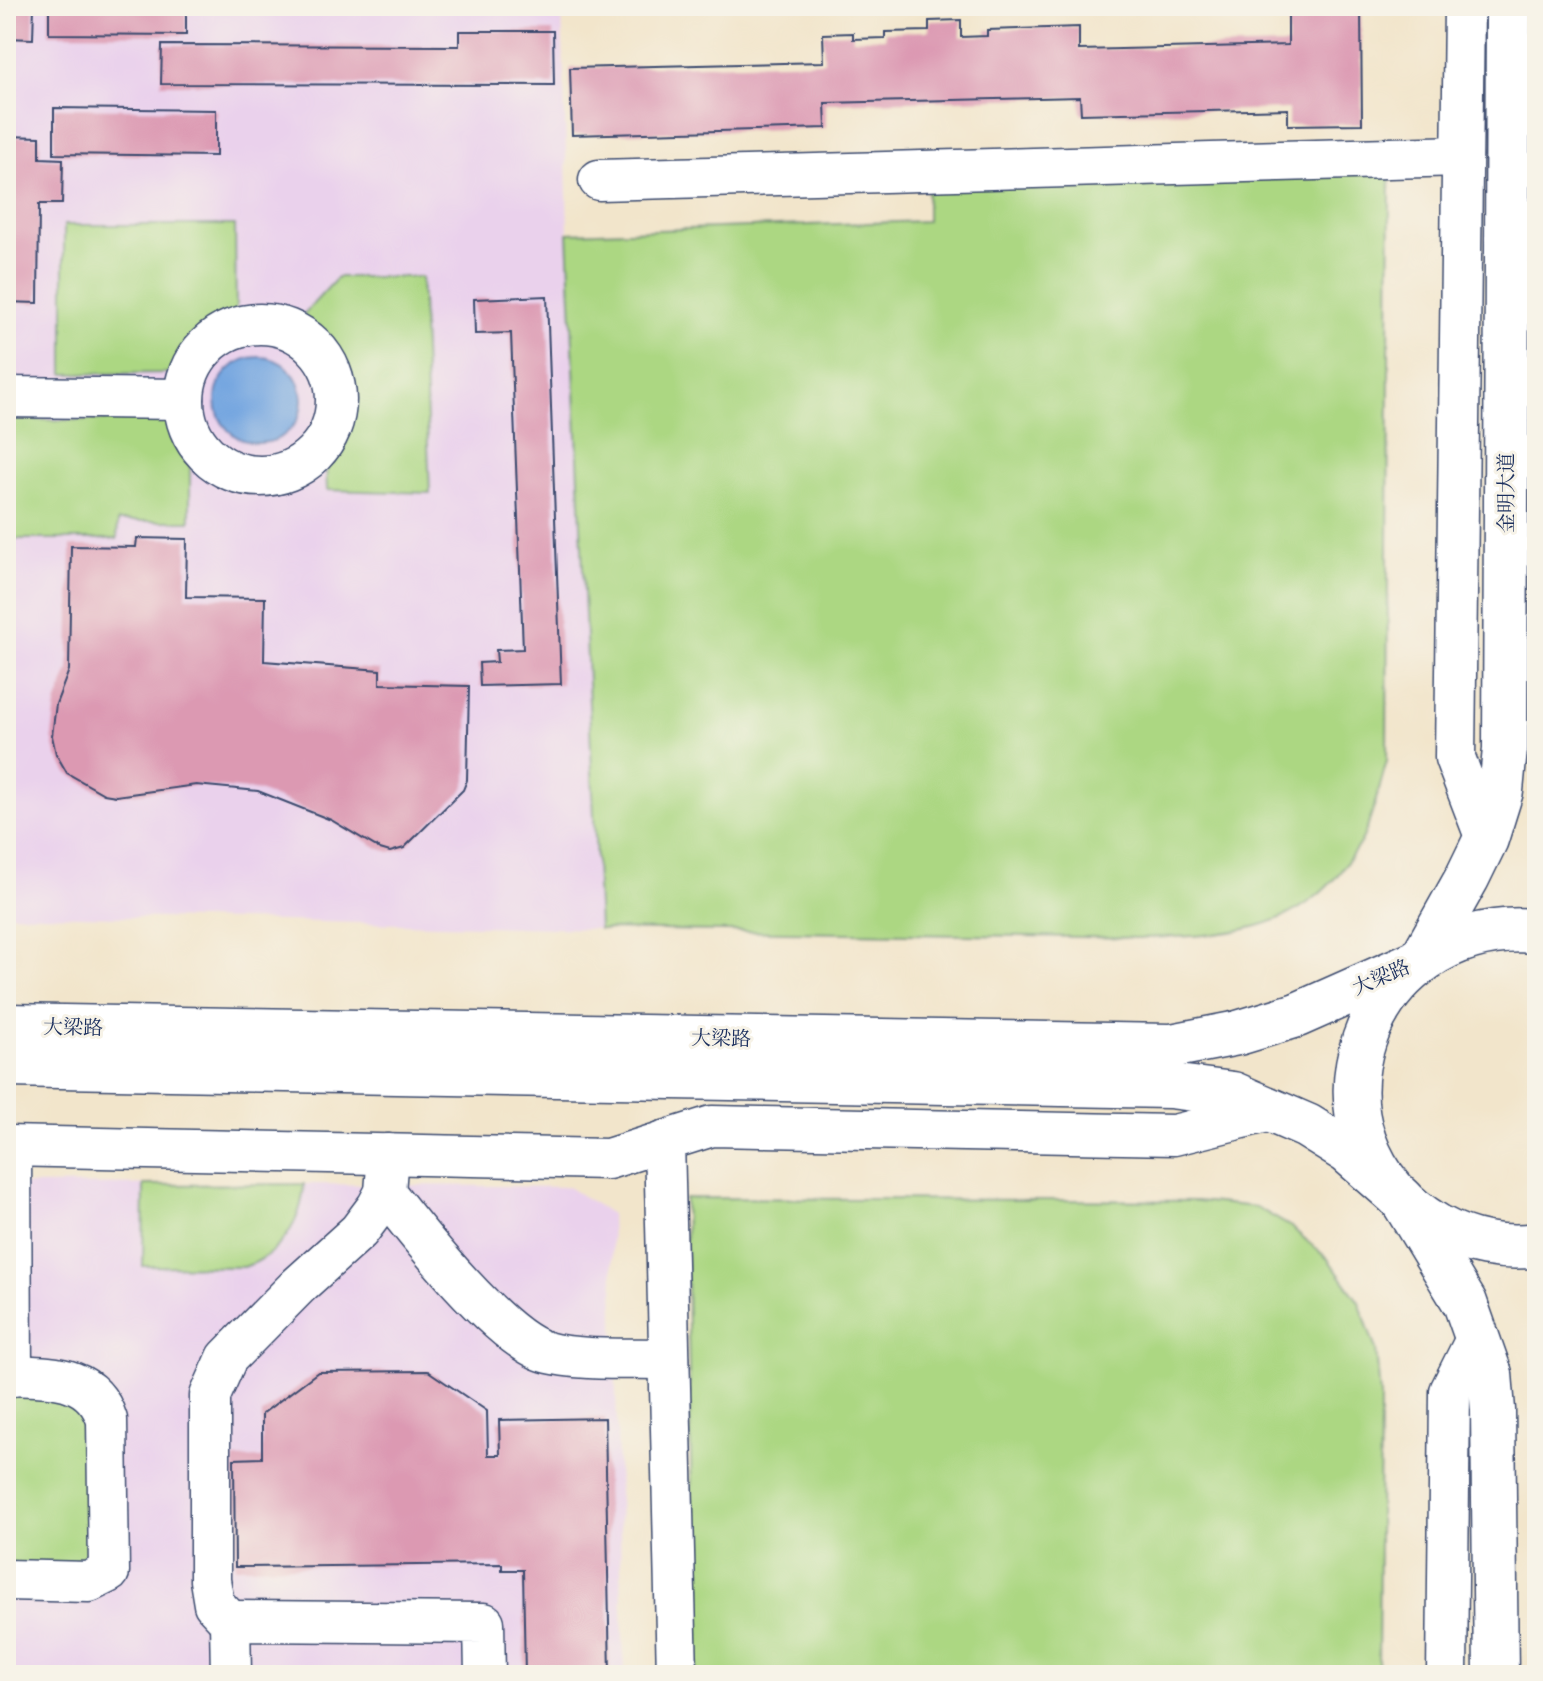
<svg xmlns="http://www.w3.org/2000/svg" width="1543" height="1681" font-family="'Libre Caslon Text','Noto Serif SC',serif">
	<rect width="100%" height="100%" fill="#f7f3e8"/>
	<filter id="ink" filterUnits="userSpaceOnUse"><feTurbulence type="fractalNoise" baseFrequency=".0125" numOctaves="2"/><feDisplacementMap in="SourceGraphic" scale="16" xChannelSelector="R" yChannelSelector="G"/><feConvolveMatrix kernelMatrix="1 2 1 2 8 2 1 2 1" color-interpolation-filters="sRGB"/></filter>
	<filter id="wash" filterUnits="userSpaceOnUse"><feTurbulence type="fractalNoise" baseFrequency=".006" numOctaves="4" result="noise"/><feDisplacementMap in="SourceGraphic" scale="32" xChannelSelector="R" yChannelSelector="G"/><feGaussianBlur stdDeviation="1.8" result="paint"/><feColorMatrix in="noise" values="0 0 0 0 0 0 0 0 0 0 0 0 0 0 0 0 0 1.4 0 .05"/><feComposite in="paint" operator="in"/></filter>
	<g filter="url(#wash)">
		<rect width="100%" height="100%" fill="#f2e5cb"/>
		<!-- built -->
		<g fill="#ead1ec">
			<polygon points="6,6 562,6 568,233 599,929 6,914"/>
			<polygon points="304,1184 568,1187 611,1214 624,1675 6,1675 6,1185"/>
		</g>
		<!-- green -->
		<g fill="#acd782" stroke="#648370" stroke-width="2">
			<path d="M1390,168L1387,761C1380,785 1374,810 1365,833C1362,842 1355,851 1349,859C1302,935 1220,936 1140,938L599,929L568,233L927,221V179Z"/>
			<path d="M64,225H235L236,315C198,331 189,335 172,373L64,374Z"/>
			<path d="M338,277H421L430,493L327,490C327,483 325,471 328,465C331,456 341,448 345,439C372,388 342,346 300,318Z"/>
			<polygon points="6,420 170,420 174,437 190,458 190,521 118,521 117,539 6,539"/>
			<path d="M304,1184C302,1221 281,1255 244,1267L143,1266L144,1185Z"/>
			<polygon points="685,1198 1198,1201 1256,1207 1291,1227 1328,1259 1359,1302 1376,1350 1380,1395 1378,1675 696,1675"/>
			<polygon points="6,1393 60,1395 78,1405 91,1432 88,1553 65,1568 6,1569"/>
		</g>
		<!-- water -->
		<circle fill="#75a6e0" stroke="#486a9f" stroke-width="2" cx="259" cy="400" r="43"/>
		<g id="blocks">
			<!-- building -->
			<g fill="#dc99b2">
				<polygon points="6,6 34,6 33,39 6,38"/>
				<polygon points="49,6 186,6 186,35 49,34"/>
				<polygon points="1288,6 1361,6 1362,124 1288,125 1288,109 1081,114 1080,97 825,103 826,128 572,135 570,68 824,62 823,34 853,33 853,39 885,38 885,32 929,31 929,21 961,20 961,37 987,36 987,30 1079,27 1079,50 1288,45"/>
				<polygon points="459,31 553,31 554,85 161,84 162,45 459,46"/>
				<polygon points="54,108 216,110 216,156 54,154"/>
				<polygon points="6,136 40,137 40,158 63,159 62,204 39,204 38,303 6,302"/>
				<polygon points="547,296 561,684 480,686 479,663 497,662 496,650 523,649 511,333 475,334 474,299"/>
				<polygon points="137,538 187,539 186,597 265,598 264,661 380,670 380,684 469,686 467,780 463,790 404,848 390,852 380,849 331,820 258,791 196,785 116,796 104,794 67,773 56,754 52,736 56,704 69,670 71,546 136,547"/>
				<polygon points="428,1371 487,1411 488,1455 500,1455 499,1420 605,1418 610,1675 525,1675 523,1570 502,1570 502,1564 235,1567 234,1459 262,1458 262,1414 318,1372"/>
				<polygon points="202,1669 202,1675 166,1675 165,1671"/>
			</g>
		</g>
	</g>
	<g filter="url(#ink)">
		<use href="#blocks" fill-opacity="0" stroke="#3b4a6e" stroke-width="2"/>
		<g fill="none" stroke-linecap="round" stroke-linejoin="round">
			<!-- minor casing -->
			<g stroke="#3b4a6e" stroke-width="43">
				<g id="minor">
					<polyline points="1464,6 1455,758 1486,839"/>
					<polyline points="599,180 1462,156"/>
					<circle cx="260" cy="400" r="76"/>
					<polyline points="6,397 184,399"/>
					<polyline points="664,1141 677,1675"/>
					<polyline points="6,1146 608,1159 712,1126 1174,1135 1271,1111"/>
					<polyline points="11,1146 12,1376"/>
					<path d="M385,1192C416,1232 500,1339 546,1352C576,1361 636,1358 669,1359"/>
					<path d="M6,1375C47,1377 92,1372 107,1420L109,1572L89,1582L6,1580"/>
					<polyline points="230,1621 214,1604 210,1580 210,1396 227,1358 299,1285 359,1231 377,1207 385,1192 388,1154"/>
					<polyline points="231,1675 230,1621 484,1623 485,1675"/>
					<polyline points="1447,1675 1450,1391 1478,1335"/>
				</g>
			</g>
			<!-- major casing -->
			<g stroke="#3b4a6e" stroke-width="47">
				<g id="major">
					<path d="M1537,931C1362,916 1285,1137 1437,1226C1467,1243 1503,1250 1537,1245"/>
					<polyline points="6,1026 1171,1046 1238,1033 1297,1015 1421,960 1467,878 1486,839 1501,791 1505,749 1508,6"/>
					<polyline points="6,1065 1170,1086 1233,1094 1307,1126 1347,1151 1402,1199 1465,1303 1490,1374 1493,1410 1496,1675"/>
				</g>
			</g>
			<!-- minor -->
			<use href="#minor" stroke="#fff" stroke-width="40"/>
			<!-- major -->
			<use href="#major" stroke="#fff" stroke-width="44"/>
		</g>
	</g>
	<g text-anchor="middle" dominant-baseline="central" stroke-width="6" stroke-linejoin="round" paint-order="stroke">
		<!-- street labels -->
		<g font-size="20" fill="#1b2f5e" stroke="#f7f3e8">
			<text transform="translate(1506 493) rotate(-90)">金明大道</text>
			<text transform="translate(1381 977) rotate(-23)">大梁路</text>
			<text transform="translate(73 1027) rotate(1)">大梁路</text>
			<text transform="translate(721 1038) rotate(1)">大梁路</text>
		</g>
	</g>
	<!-- margin -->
	<rect width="1543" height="1681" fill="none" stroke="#f7f3e8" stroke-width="32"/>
</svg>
